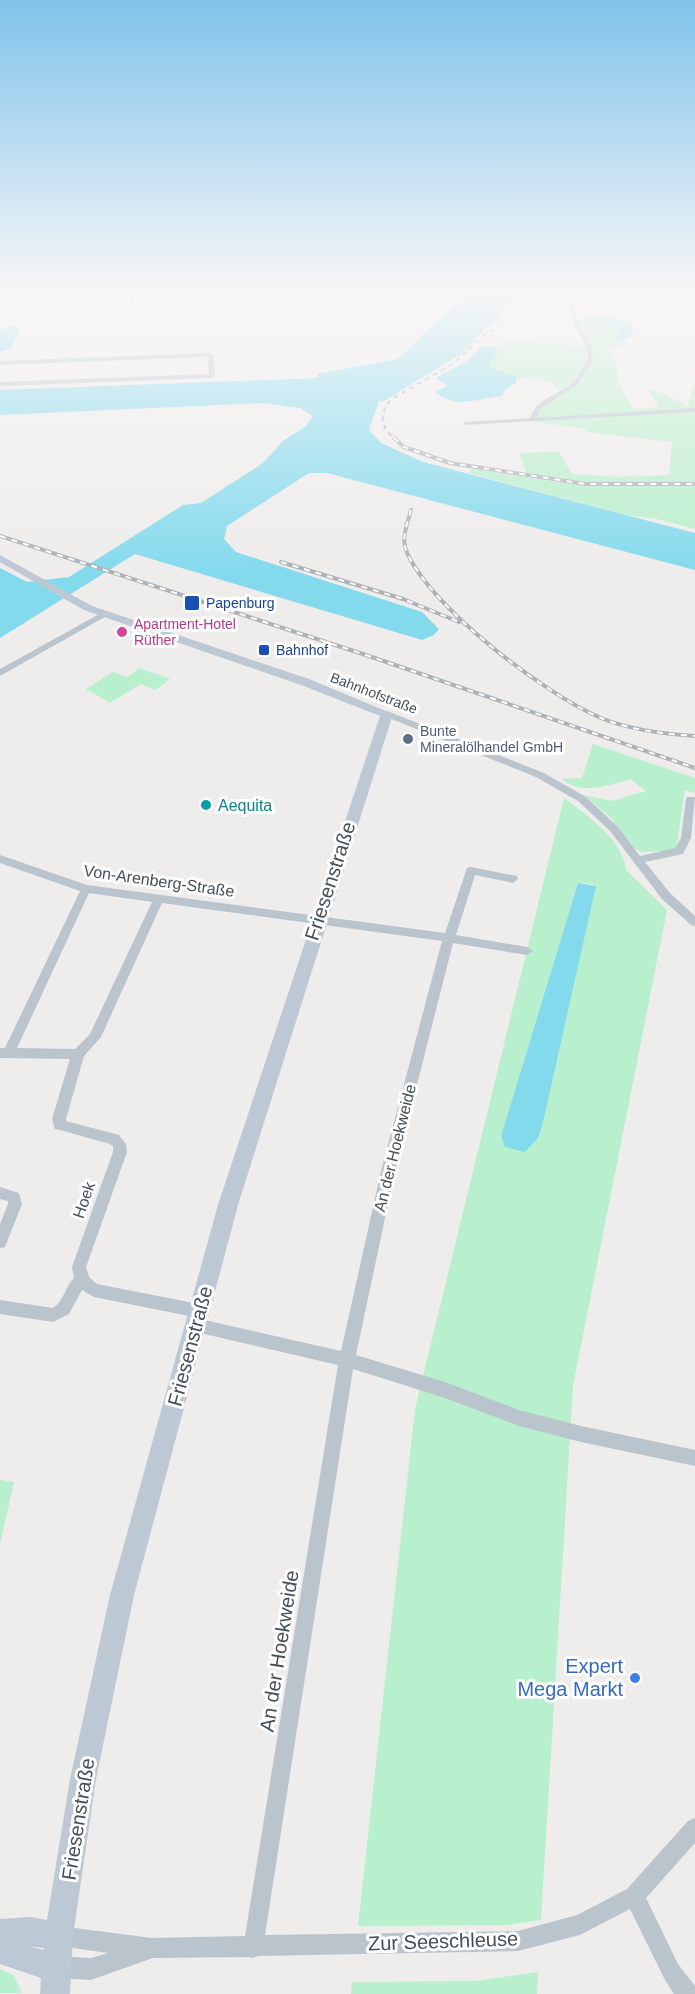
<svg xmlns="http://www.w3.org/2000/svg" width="695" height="1994" font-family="Arial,sans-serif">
	<rect width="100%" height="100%" fill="#efecec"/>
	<!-- green -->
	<g fill="#b8efcc" fill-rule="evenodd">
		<path d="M576,317L590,325L610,326L619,329L615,332L627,347L609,349L617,368L618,382L633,409L659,407L648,390C659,390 673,400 684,404L687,408L695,380V483L586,482L527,475L519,453L559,452L572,474L622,477L669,475L672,442L587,432L585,429L532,421L539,409L577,385L592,361L591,346Z"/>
		<path d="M511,341L586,346C587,367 578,380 560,391L552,382L518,378L491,369L488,364L496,354L494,346Z"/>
		<polygon points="473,469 587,486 695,486 695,529 653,518 627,515 468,473"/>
		<polygon points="139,668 170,679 155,690 141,684 110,703 86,689 113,672 128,677"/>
		<path d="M593,744L695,778V793L685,790L676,850L641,852L632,846L610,817L584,795L612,801L646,791L631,779C607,785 583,796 562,779L582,778Z"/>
		<path d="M564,798C586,815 623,839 626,870L667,910L573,1386L541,1920L507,1925L358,1926L415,1409ZM578,883L593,884L595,888L542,1127L538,1138L501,1136Z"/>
		<polygon points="0,1480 14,1482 0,1544"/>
		<polygon points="0,1969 13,1975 22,1993 0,1993"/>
		<polygon points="538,1972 537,1994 351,1994 352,1982 475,1981"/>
	</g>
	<!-- water -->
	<g fill="#84daed">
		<polygon points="469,291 521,291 461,354 384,401 379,401 369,430 381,443 423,462 695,533 695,570 327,473 309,473 227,526 224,539 236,552 422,612 439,629 434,635 422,640 135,554 0,638 0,568 27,582 69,577 183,505 201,503 263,463 283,441 306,426 313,416 300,408 264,403 0,415 0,390 319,378 317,374 398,359"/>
		<polygon points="607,316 629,322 634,326 630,338 619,340 615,335 619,330 616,328 594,326 581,321 587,317"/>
		<polygon points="11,326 19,327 18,336 10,349 0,352 0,331"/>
		<path d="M482,346L497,347L498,350L489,367L517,377L516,383L505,389L502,396C478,398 456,410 435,392L447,386L436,378L465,362Z"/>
		<polygon points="578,883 596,886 542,1127 538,1138 525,1152 505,1147 501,1136"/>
	</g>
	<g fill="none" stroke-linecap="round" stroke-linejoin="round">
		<!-- stream -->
		<polyline stroke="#84daed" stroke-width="1.5" points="0,298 25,295"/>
		<!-- street -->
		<g fill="#bac4cc" fill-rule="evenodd">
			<polygon points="130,291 136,291 135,304 130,303"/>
			<path d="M582,291H589L580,297L575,307L577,319L592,346L593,361L577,385L540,409L537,418L695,408V412L464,425V423L466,422L530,418C537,398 556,396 571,384C576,380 579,374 582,369C584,366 586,364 587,361C593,336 549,312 582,291Z"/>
			<polygon points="210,353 213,355 215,376 212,378 0,386 0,382 209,374 207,357 0,365 0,361"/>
			<polygon points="103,612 110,614 0,676 0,669"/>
			<polygon points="387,711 544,773 586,797 618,827 640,856 675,848 681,838 686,799 687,797 695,797 691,838 683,854 645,862 670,893 695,916 695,926 691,925 662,899 610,831 578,801 536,777 384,716 382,714"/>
			<path d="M0,855L87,885L445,933L467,868L471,867L517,876L518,879L513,883L475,875L456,935L527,947L533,951L527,955L453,943L395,1171L356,1355L445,1382L519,1410L581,1426L695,1450V1466L581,1442L519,1426L445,1398L353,1369L265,1935L518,1931L577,1915L627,1889L688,1821L695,1818V1843L646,1898L678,1964L695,1986V1994H674L664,1978L630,1909L580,1935L518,1951L258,1956L253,1958L249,1957L153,1958L91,1980L57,1978L50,1974L46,1967L50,1960L57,1956L91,1958L108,1953L59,1946L52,1943L49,1936L52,1929L59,1926L152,1938L245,1936L338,1365L196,1332L191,1330L188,1325L191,1320L196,1318L341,1351L381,1171L442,941L162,903L101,1037L84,1056L66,1119V1121L119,1135L126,1144L127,1152L86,1267L89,1277L97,1284L199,1304L204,1306L206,1311L204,1316L199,1318L94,1297L82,1290L69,1314L53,1322L0,1314V1300L53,1308C64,1301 65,1287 74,1278L72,1267L113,1152V1146L110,1144L60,1130L55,1129L52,1119L70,1059L0,1058V1048H5L80,891L0,863ZM89,893L152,902L90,1034L75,1049L17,1048Z"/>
			<polygon points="0,1187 19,1193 22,1204 5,1247 0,1248 0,1224 8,1204 8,1201 0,1199"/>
		</g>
		<!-- secondary -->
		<g fill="#bcc8d4" fill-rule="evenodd">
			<polygon points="48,291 66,291 0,303 0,299"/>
			<path d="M0,555L92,606L309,679L393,714L238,1205L134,1595L96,1779L73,1936L70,1994H40L41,1978L0,1964V1919L31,1917L47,1920L70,1779L110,1595L218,1205L380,716L301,685L84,610L0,562ZM26,1946L44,1948V1950L28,1946Z"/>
		</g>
		<!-- rail-far1 casing -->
		<g stroke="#aeb2b7" stroke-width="2">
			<g id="rail-far1">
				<polyline points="0,306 95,291"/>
				<path d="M395,439C381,427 378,416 390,400L454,363L485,334L499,326"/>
			</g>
		</g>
		<!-- rail casing -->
		<g stroke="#aeb2b7" stroke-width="4">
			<g id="rail">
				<polyline points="394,438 404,447 450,463 586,484 695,484"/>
				<path d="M411,510C408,522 401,538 406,550C428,606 546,695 601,718C630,730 664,734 695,736"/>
				<polyline points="0,536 363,654 695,768"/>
				<polyline points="281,562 403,599 459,622"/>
			</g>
		</g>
		<!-- rail-far1 -->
		<use href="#rail-far1" stroke="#fff" stroke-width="1.5" stroke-dasharray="4.5" stroke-linecap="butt"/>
		<!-- rail -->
		<use href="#rail" stroke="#fff" stroke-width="2" stroke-dasharray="6" stroke-linecap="butt"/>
	</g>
	<!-- sky -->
	<linearGradient id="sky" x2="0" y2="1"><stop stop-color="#80c3ea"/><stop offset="0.51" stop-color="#f8f6f6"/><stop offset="1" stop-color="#f8f6f6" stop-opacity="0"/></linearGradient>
	<rect width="695" height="570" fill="url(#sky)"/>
	<!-- markers -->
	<g fill="#1a4fb4" stroke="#fff" stroke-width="2">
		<rect x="184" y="595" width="16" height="16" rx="3"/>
		<rect x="258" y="644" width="12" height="12" rx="3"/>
	</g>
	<circle fill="#d1479c" stroke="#fff" stroke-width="2" cx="122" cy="632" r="6"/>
	<circle fill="#5c6f8a" stroke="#fff" stroke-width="2" cx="408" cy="739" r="6"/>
	<circle fill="#0f9aa8" stroke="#fff" stroke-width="2" cx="206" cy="805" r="6"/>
	<circle fill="#3f7fe0" stroke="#fff" stroke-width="2" cx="635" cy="1678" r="6"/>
	<g text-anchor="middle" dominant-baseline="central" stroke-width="6" stroke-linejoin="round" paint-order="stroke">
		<!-- far-transit labels -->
		<g font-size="14" fill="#164399" stroke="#fff" text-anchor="start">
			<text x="206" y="603">Papenburg</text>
			<text x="276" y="650">Bahnhof</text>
		</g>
		<!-- far-hotel labels -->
		<g font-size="14" fill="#b23c85" stroke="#fff" text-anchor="start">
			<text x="134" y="624">Apartment-Hotel<tspan x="134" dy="16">Rüther</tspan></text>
		</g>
		<!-- far-street labels -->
		<g font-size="14" fill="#44505a" stroke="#fff">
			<text transform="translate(374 693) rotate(21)">Bahnhofstraße</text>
		</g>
		<!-- far-service labels -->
		<g font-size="14" fill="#4e5e75" stroke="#fff" text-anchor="start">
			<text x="420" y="731">Bunte<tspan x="420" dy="16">Mineralölhandel GmbH</tspan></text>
		</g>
		<!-- culture labels -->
		<g font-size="16" fill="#0d838f" stroke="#fff" text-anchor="start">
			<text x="218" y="805">Aequita</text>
		</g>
		<!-- street labels -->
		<g font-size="16" fill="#44505a" stroke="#fff">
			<text transform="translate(159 881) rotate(8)">Von-Arenberg-Straße</text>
			<text transform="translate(395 1148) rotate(-76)">An der Hoekweide</text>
			<text transform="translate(84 1200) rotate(-71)">Hoek</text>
		</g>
		<!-- near-street labels -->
		<g font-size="20" fill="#44505a" stroke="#fff">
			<text transform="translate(330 881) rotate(-72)">Friesenstraße</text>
			<text transform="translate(190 1346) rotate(-75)">Friesenstraße</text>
			<text transform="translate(279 1651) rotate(-81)">An der Hoekweide</text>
			<text transform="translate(78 1819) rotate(-81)">Friesenstraße</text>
			<text transform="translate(443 1941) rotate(-2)">Zur Seeschleuse</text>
		</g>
		<!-- near-shop labels -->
		<g font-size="20" fill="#366cbe" stroke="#fff" text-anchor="end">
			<text x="623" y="1666">Expert<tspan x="623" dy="23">Mega Markt</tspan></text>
		</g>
	</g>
</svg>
